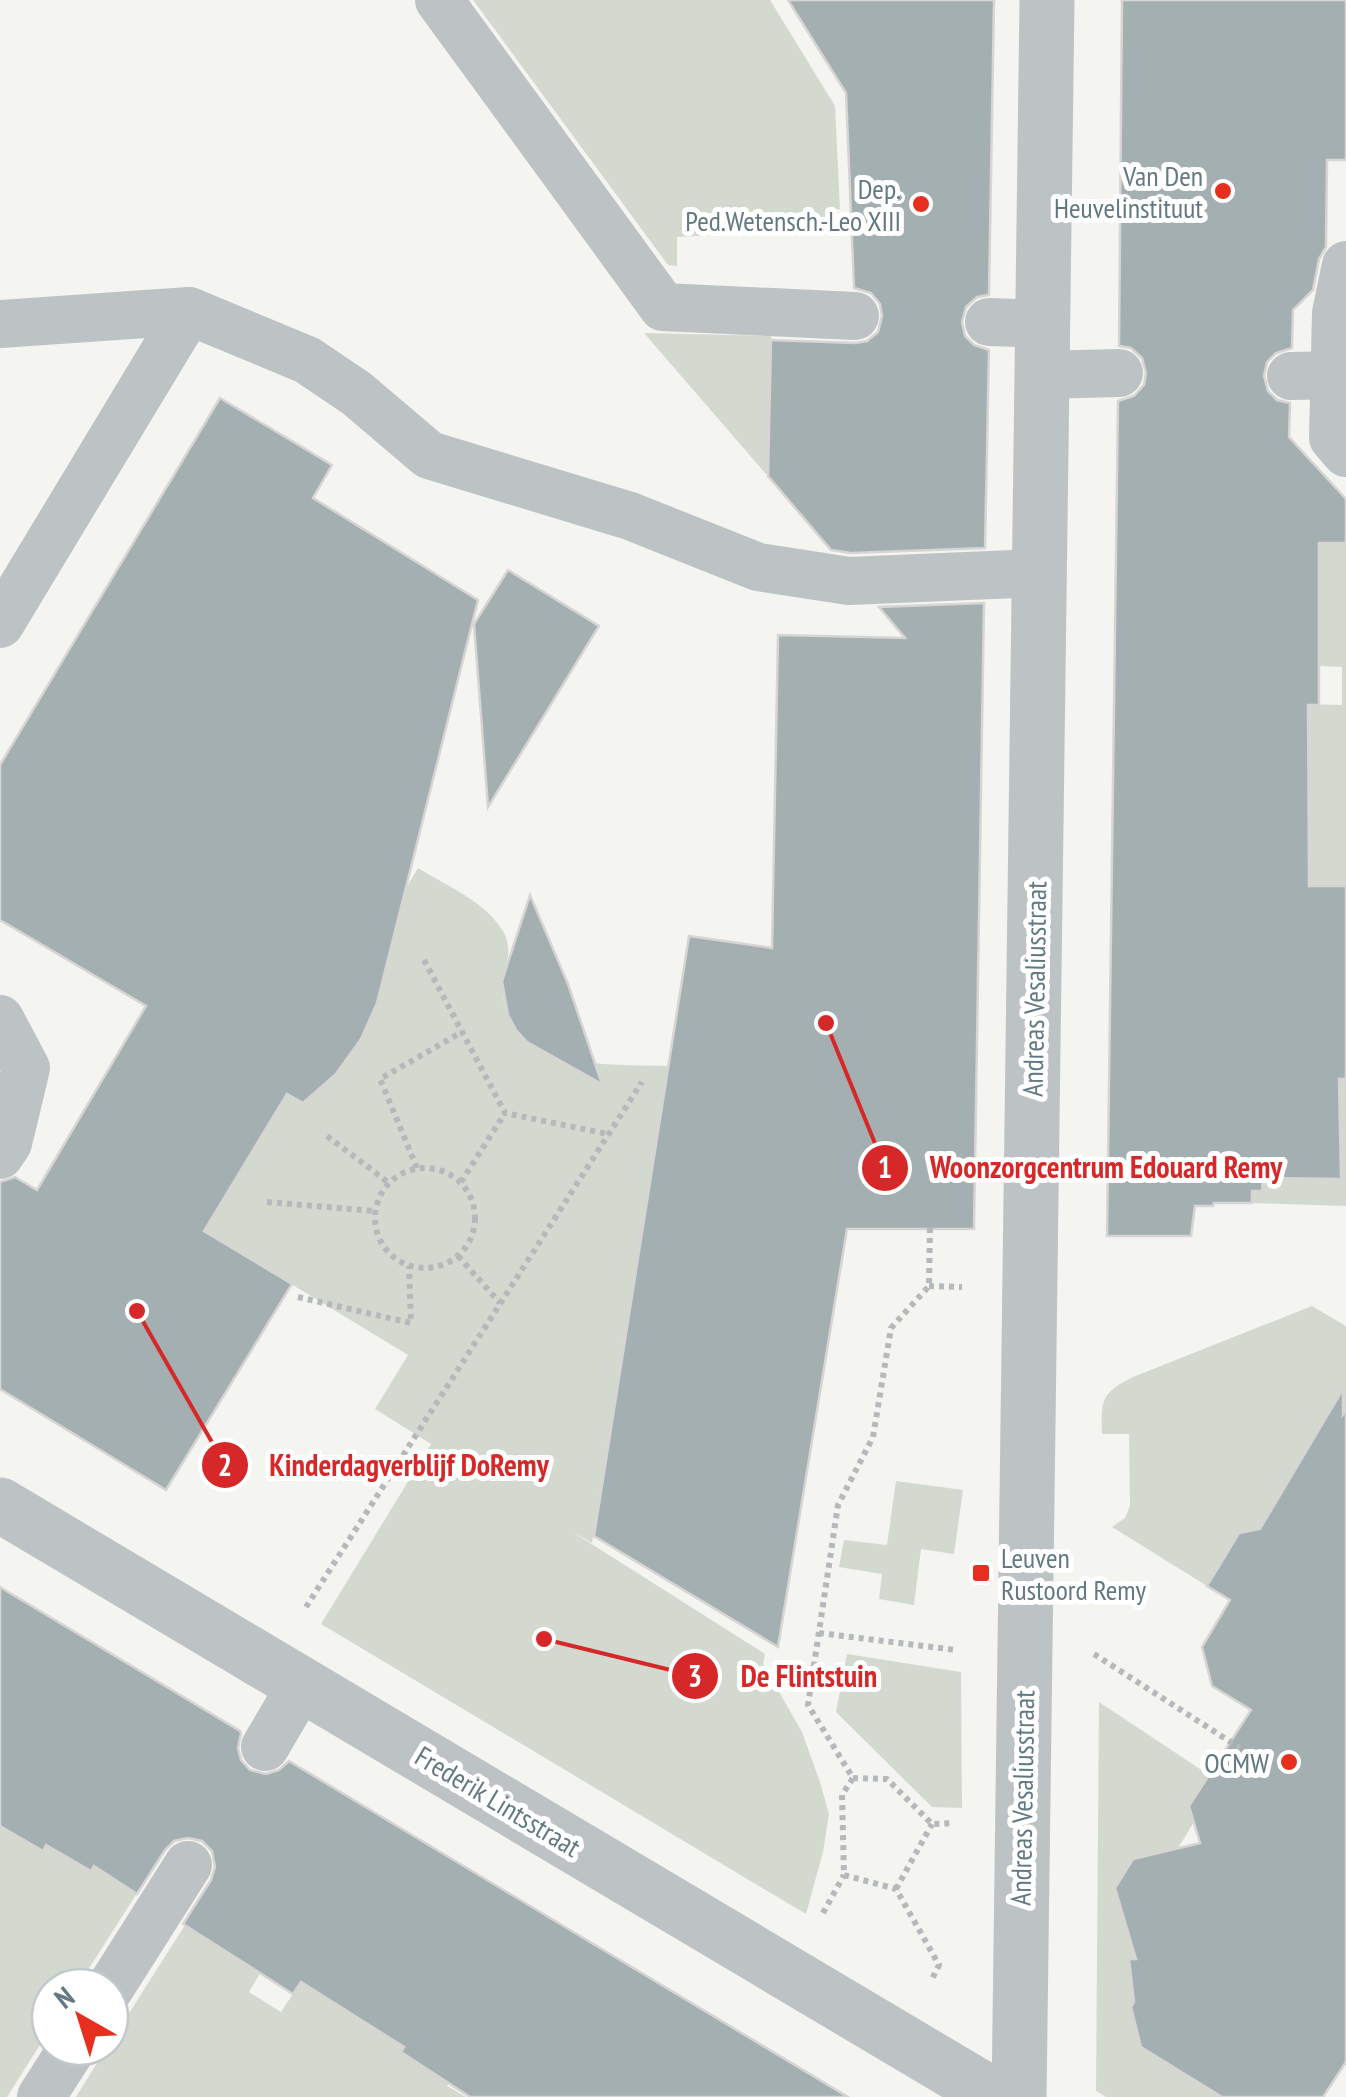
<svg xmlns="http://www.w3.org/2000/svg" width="1346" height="2097" font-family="'PT Sans Narrow',sans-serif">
	<rect width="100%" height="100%" fill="#f4f4f0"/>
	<!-- green -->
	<g fill="#d4d9cf">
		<polygon points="473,0 770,0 835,106 840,209 830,210 831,229 677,237 677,266 668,265"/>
		<polygon points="644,333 771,336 769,431 817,431 851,476 766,474"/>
		<polygon points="1298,542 1346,543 1346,886 1213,886 1213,852 1309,851 1309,788 1291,704 1342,705 1342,667 1319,666 1319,605"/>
		<path d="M418,868C447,886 487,902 504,933C515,954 501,972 503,993C510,1072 610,1064 668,1066L592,1543L571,1531L765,1654L763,1664L802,1732L820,1782L829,1814L823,1852L806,1914L321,1624L431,1444L375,1409L408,1355L204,1231L287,1094L303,1102L336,1074L361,1039L377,1003L367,954Z"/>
		<polygon points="1336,1079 1346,1079 1346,1206 1252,1203 1252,1191 1262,1191 1263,1178 1340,1179"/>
		<path d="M1312,1306L1346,1326V1409L1320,1451L1310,1445L1280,1495L1285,1514L1279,1524L1239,1534L1207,1586L1112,1527L1125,1518L1130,1506L1129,1434H1102C1101,1400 1101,1393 1133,1377Z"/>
		<polygon points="896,1481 963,1490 954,1554 921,1549 914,1605 879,1599 882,1574 839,1567 844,1540 887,1545"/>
		<polygon points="847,1654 961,1672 962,1808 932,1807 836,1712"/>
		<polygon points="1099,1702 1209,1775 1194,1822 1178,1848 1140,1858 1117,1897 1129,1928 1126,1931 1130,1931 1146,1983 1131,2007 1141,2047 1243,2097 1106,2097 1096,2091"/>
		<polygon points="0,1815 91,1871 119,1825 164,1851 77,1987 50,1987 50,2029 7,2097 0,2097"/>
		<polygon points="185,1925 274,1950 249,1992 281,2012 304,1977 404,2047 401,2051 405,2054 458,2068 447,2086 466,2097 76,2097 107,2047 110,2047 110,2043"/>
	</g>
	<!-- building -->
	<g fill="#a4afb2" stroke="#d6d5d3" stroke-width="2.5">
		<polygon points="788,0 994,0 989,295 977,297 966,307 962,322 965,336 974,345 989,350 985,548 851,553 831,550 768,476 771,340 855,343 867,341 878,332 882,316 880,304 871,293 854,288 846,93"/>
		<polygon points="1122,0 1346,0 1346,160 1327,160 1326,247 1319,259 1313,290 1293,310 1292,348 1276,353 1267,362 1264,376 1268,391 1277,400 1290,403 1289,437 1346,499 1346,543 1319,543 1319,705 1308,705 1309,886 1346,886 1346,1079 1339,1079 1341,1179 1263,1178 1262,1191 1252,1191 1252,1203 1214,1203 1213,1206 1195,1206 1191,1236 1107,1236 1118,401 1134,396 1144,385 1146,373 1142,358 1131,348 1119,346"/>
		<polygon points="220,398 332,465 313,498 478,600 377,1003 361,1039 336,1074 303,1103 287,1094 204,1231 292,1284 166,1490 0,1389 0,1182 15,1177 37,1190 146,1006 0,920 0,765"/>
		<polygon points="508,570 599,626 488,807 474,624"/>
		<polygon points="984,603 974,1229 847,1229 778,1647 594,1536 689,936 772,948 778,635 905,638 879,607"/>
		<polygon points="530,895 568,984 602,1084 527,1042 516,1030 508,1015 502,981"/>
		<polygon points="1343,1389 1343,1414 1346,1409 1346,2062 1323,2097 1222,2097 1141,2047 1131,2007 1134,2002 1129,1959 1136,1959 1115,1888 1133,1859 1200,1843 1189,1806 1251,1710 1212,1686 1202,1647 1230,1600 1207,1586 1239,1533 1260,1529"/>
		<polygon points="0,1587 240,1731 241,1733 238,1748 241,1760 250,1770 266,1774 279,1770 289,1761 848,2097 470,2097 401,2052 404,2047 301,1982 293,1994 183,1924 211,1880 215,1867 212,1851 202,1841 188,1838 174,1841 165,1850 137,1894 94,1866 91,1871 46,1845 43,1851 0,1826"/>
	</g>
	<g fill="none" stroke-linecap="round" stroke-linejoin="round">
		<!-- path -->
		<g stroke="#b5b9bb" stroke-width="6" stroke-dasharray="5 5" stroke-linecap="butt">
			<polyline points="424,960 505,1113 608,1134"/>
			<polyline points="327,1136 389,1183"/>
			<circle cx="425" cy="1218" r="50"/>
			<polyline points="417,1168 380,1079 462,1032"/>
			<polyline points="461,1182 505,1113"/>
			<polyline points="267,1202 374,1211"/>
			<polyline points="930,1228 929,1286 891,1328 873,1437 838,1505 808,1705 853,1778 842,1795 844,1875 896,1889 939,1965 931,1981"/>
			<polyline points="458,1256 500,1303"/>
			<polyline points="929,1286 962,1287"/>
			<polyline points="298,1297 411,1323 409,1266"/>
			<polyline points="306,1607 642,1082"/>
			<polyline points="819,1633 956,1650"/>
			<polyline points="1094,1654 1240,1748"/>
			<polyline points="853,1778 887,1779 932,1824 953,1823"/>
			<polyline points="896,1889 932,1824"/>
			<polyline points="823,1913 844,1875"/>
		</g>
		<!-- service -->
		<g stroke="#bdc2c5" stroke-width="48">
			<polyline points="439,0 663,307 855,316"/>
			<polyline points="1346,265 1336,313 1333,438 1346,453"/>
			<polyline points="989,322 1042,324"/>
			<polyline points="0,324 189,311 307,360 356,393 429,455 630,516 758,567 849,581 1039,573"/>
			<polyline points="1042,375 1119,373"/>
			<polyline points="1291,376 1335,375"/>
			<polyline points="0,624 189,311"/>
			<polyline points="0,1019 26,1068 8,1143 0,1155"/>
			<polyline points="265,1747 302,1684"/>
			<polyline points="110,1988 188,1865"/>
			<polyline points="41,2097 73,2047"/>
		</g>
		<!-- minor -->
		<g stroke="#bdc2c5" stroke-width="55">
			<polyline points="0,1505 996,2097"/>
			<polyline points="1019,2097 1047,0"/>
		</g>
	</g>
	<!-- markers -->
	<g fill="#e62f1f" stroke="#fff" stroke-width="4">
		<circle cx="1223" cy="191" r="10"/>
		<circle cx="921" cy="204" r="10"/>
		<rect x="971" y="1563" width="20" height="20" rx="5"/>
		<circle cx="1289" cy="1762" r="10"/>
	</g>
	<g text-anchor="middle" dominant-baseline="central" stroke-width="10" stroke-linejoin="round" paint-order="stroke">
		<!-- poi labels -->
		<g font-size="28" fill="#637982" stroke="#fff" text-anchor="end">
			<text x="1203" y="175">Van Den<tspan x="1203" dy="32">Heuvelinstituut</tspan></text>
			<text x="901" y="188">Dep.<tspan x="901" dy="32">Ped.Wetensch.-Leo XIII</tspan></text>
			<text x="1001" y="1557" text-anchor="start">Leuven<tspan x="1001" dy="32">Rustoord Remy</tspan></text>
			<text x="1269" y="1762">OCMW</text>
		</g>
		<!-- street labels -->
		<g font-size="28" fill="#637982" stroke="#fff">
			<text transform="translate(1034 989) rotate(-89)">Andreas Vesaliusstraat</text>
			<text transform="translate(1022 1798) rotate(-89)">Andreas Vesaliusstraat</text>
			<text transform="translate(498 1801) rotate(31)">Frederik Lintsstraat</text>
		</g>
	</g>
	<!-- callouts -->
	<path fill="none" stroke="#d62828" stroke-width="4" d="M826 1023L885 1168M137 1311L225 1465M544 1639L695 1676"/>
	<g fill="#d62828" stroke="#fff" stroke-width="4">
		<circle cx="826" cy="1023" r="10"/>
		<circle cx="137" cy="1311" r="10"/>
		<circle cx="544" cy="1639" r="10"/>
		<circle cx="885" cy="1168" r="25"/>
		<circle cx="225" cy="1465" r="25"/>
		<circle cx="695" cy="1676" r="25"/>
	</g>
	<g font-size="30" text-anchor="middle" font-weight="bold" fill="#fff">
		<text x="885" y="1178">1</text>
		<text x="225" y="1476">2</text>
		<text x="695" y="1687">3</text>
	</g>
	<g font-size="30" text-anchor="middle" font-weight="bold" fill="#d62828" stroke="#fff" stroke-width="10" stroke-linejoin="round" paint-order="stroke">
		<text x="1106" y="1178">Woonzorgcentrum Edouard Remy</text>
		<text x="409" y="1476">Kinderdagverblijf DoRemy</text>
		<text x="809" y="1687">De Flintstuin</text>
	</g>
	<!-- north arrow -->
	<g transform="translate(80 2017) rotate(321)"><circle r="48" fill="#ffffff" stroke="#c1c9cd" stroke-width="2.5"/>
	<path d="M0-8L18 38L0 25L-18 38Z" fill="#e62f1f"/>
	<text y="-15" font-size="28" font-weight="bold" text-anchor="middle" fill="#637982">N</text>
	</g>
</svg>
